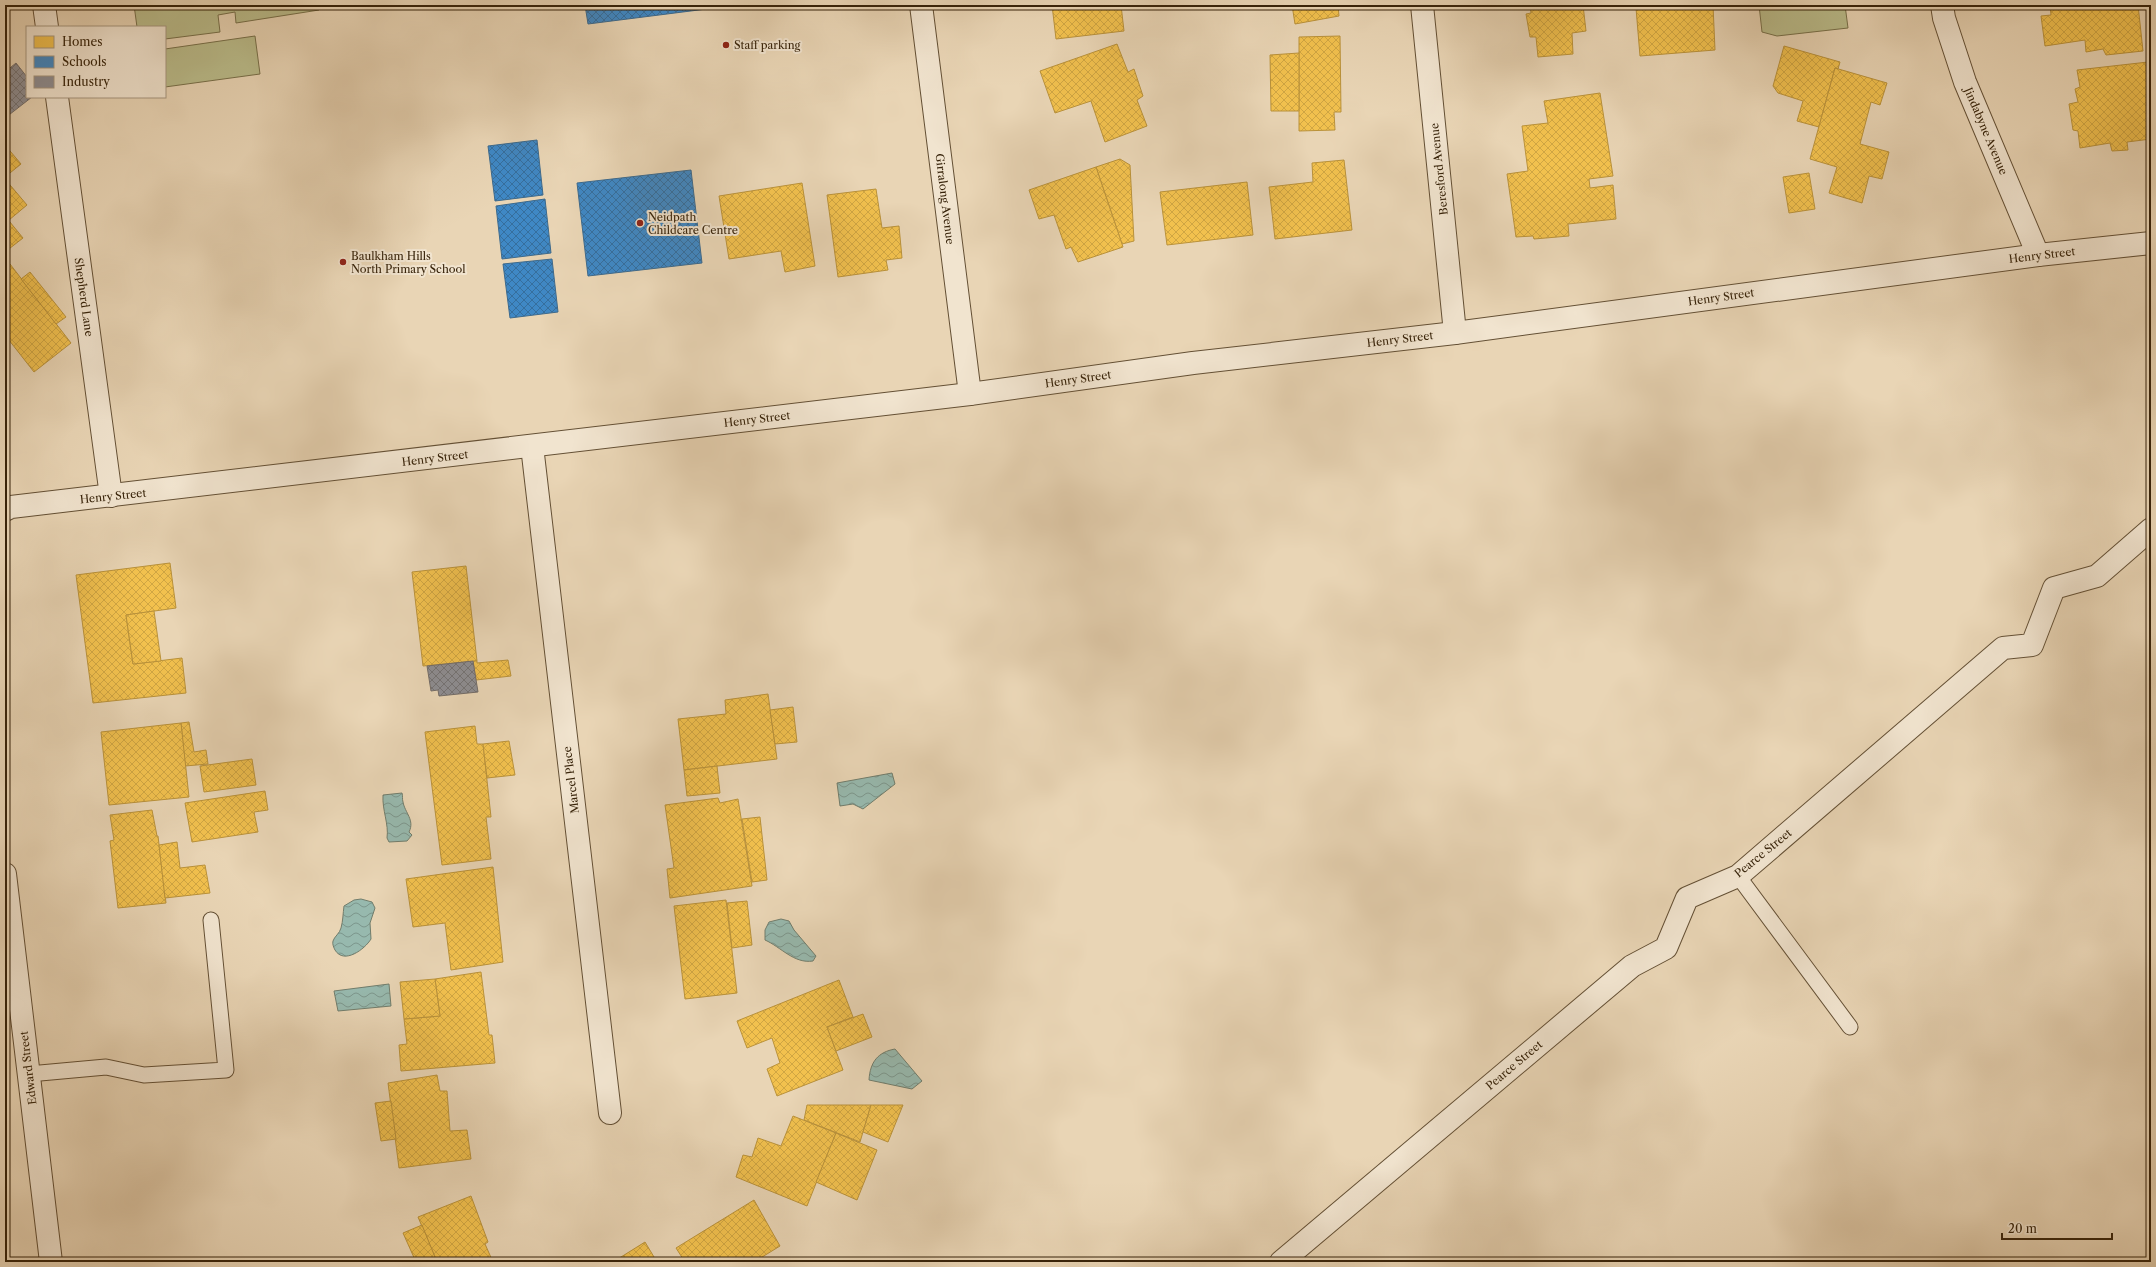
<svg xmlns="http://www.w3.org/2000/svg" width="2156" height="1267" font-family="'Libre Caslon Text',serif">
	<defs>
		<pattern id="water-waves" width="16" height="10" patternUnits="userSpaceOnUse"><rect width="16" height="10" fill="#97b9ae"/><path d="M0 5q4-4 8 0t8 0" fill="none" stroke="#7c968c"/></pattern>
		<pattern id="homes-cross-hatch" width="8" height="8" patternUnits="userSpaceOnUse"><rect width="8" height="8" fill="#f2c14e"/><path d="M0 0l8 8M0 8l8-8" fill="none" stroke="#d0a643"/></pattern>
		<pattern id="schools-cross-hatch" width="8" height="8" patternUnits="userSpaceOnUse"><rect width="8" height="8" fill="#3f88c5"/><path d="M0 0l8 8M0 8l8-8" fill="none" stroke="#366f9e"/></pattern>
		<pattern id="industry-cross-hatch" width="8" height="8" patternUnits="userSpaceOnUse"><rect width="8" height="8" fill="#8d8d92"/><path d="M0 0l8 8M0 8l8-8" fill="none" stroke="#747375"/></pattern>
	</defs>
	<rect width="100%" height="100%" fill="#e9d5b5"/>
	<filter id="stains"><feTurbulence type="fractalNoise" baseFrequency=".005" numOctaves="4"/><feColorMatrix values="0 0 0 0 .2 0 0 0 0 .09 0 0 0 0 .02 0 0 0 .5 -.17"/></filter>
	<radialGradient id="worn" r=".72"><stop offset=".6" stop-color="#630" stop-opacity="0"/><stop offset="1" stop-color="#630" stop-opacity=".3"/></radialGradient>
	<!-- pitch -->
	<g fill="#babc8b" stroke="#78704a">
		<polygon points="134,5 319,5 319,10 236,23 235,12 218,15 220,32 165,39 165,27 137,27"/>
		<polygon points="1759,5 1845,5 1848,28 1777,36 1762,32"/>
		<polygon points="255,36 260,74 165,87 165,49"/>
	</g>
	<!-- water -->
	<g fill="url(#water-waves)" stroke="#717d6c">
		<polygon points="892,773 895,784 863,809 853,804 840,806 837,783"/>
		<path d="M402,793C403,796 402,799 403,802C405,813 415,820 409,832L412,835L407,841L389,842L387,838C389,824 382,810 383,795Z"/>
		<path d="M361,899L372,902L375,908L370,923L371,939C365,949 344,965 335,950C334,948 332,944 333,941C334,937 340,933 341,928C343,921 343,913 344,906L354,900Z"/>
		<path d="M781,919L789,921L794,930L816,956L813,961C794,964 781,947 765,940V930L769,922Z"/>
		<polygon points="389,984 391,1006 338,1011 334,991"/>
		<path d="M895,1049L922,1081L912,1089L869,1080C870,1062 878,1052 895,1049Z"/>
	</g>
	<!-- homes -->
	<g fill="url(#homes-cross-hatch)" stroke="#ba923a">
		<polygon points="1052,5 1121,5 1124,31 1056,39"/>
		<polygon points="1292,5 1338,5 1339,16 1295,24"/>
		<polygon points="1530,5 1583,5 1586,31 1572,33 1573,54 1538,57 1536,37 1530,37 1526,14 1531,13"/>
		<polygon points="1630,5 1713,5 1715,50 1640,56 1636,8 1630,7"/>
		<polygon points="2050,5 2138,5 2143,51 2106,55 2103,49 2086,52 2085,40 2045,46 2041,16 2051,15"/>
		<polygon points="1340,36 1341,112 1334,112 1335,130 1299,131 1299,37"/>
		<polygon points="1117,44 1128,72 1134,69 1143,96 1137,100 1147,126 1105,142 1091,101 1055,113 1040,71"/>
		<polygon points="1784,46 1840,62 1838,69 1835,68 1819,127 1797,121 1803,101 1778,93 1773,86"/>
		<polygon points="1299,53 1299,111 1271,111 1270,55"/>
		<polygon points="2148,62 2151,93 2151,139 2127,142 2128,150 2112,151 2110,143 2080,148 2078,131 2073,130 2069,104 2078,102 2075,89 2080,87 2077,70"/>
		<polygon points="1835,68 1887,83 1880,105 1871,102 1860,144 1889,152 1882,179 1869,176 1862,203 1829,193 1837,167 1810,159"/>
		<polygon points="1600,93 1613,176 1589,179 1590,188 1613,185 1616,219 1568,224 1569,236 1534,239 1533,236 1516,237 1507,174 1528,171 1522,126 1548,123 1544,101"/>
		<polygon points="5,145 21,164 5,177"/>
		<polygon points="1120,159 1130,165 1134,241 1122,244 1096,167"/>
		<polygon points="1344,160 1352,230 1275,239 1269,187 1313,182 1312,163"/>
		<polygon points="1096,167 1123,247 1078,262 1071,247 1066,249 1054,215 1039,219 1029,190"/>
		<polygon points="1809,173 1815,209 1789,213 1783,177"/>
		<polygon points="5,179 27,205 9,220 5,216"/>
		<polygon points="1247,182 1253,235 1167,245 1160,192"/>
		<polygon points="802,183 815,266 785,272 781,251 729,259 719,196"/>
		<polygon points="876,189 882,228 899,226 902,258 886,260 888,270 838,277 827,195"/>
		<polygon points="5,216 23,238 5,252"/>
		<polygon points="10,264 71,343 34,372 5,335 5,268"/>
		<polygon points="30,272 66,317 56,324 21,279"/>
		<polygon points="170,563 176,608 126,615 133,664 182,658 186,693 93,703 76,575"/>
		<polygon points="466,566 477,661 423,666 412,572"/>
		<polygon points="154,611 161,661 133,664 126,615"/>
		<polygon points="508,660 511,676 476,680 473,661 477,661 477,663"/>
		<polygon points="768,694 777,759 684,770 678,719 726,714 725,700"/>
		<polygon points="793,707 797,742 775,744 770,710"/>
		<polygon points="189,722 194,752 206,750 208,764 185,766 181,723"/>
		<polygon points="181,723 189,797 109,805 101,732"/>
		<polygon points="475,726 477,744 483,744 491,817 486,817 491,859 442,865 425,732"/>
		<polygon points="509,741 515,775 487,778 483,744"/>
		<polygon points="252,759 256,785 204,792 200,766"/>
		<polygon points="717,766 720,793 687,796 684,770"/>
		<polygon points="265,791 268,810 254,812 258,832 192,842 185,803"/>
		<polygon points="718,798 720,803 738,799 752,886 670,898 667,869 674,868 665,805"/>
		<polygon points="152,810 157,836 158,836 166,903 118,908 110,841 114,840 110,815"/>
		<polygon points="760,817 767,880 752,882 742,819"/>
		<polygon points="177,842 180,868 205,865 210,893 165,898 159,845"/>
		<polygon points="493,867 503,962 451,970 445,923 413,927 406,879"/>
		<polygon points="726,900 737,993 685,999 674,906"/>
		<polygon points="747,901 752,945 732,948 727,903"/>
		<polygon points="481,972 489,1035 492,1035 495,1063 401,1071 399,1045 407,1044 404,1019 440,1016 435,979"/>
		<polygon points="435,979 440,1016 404,1019 400,982"/>
		<polygon points="839,980 853,1017 827,1027 843,1070 777,1096 767,1069 780,1063 772,1038 747,1048 737,1021"/>
		<polygon points="863,1014 872,1037 836,1051 827,1027"/>
		<polygon points="437,1075 440,1091 447,1091 450,1131 467,1130 471,1159 399,1168 388,1083"/>
		<polygon points="391,1101 396,1139 381,1141 375,1103"/>
		<polygon points="807,1105 871,1105 860,1142 804,1120"/>
		<polygon points="871,1105 903,1105 888,1142 863,1132"/>
		<polygon points="793,1116 836,1133 807,1206 736,1177 743,1155 752,1157 758,1138 781,1146"/>
		<polygon points="836,1133 877,1150 857,1200 816,1182"/>
		<polygon points="471,1196 488,1242 485,1244 493,1262 437,1262 418,1217"/>
		<polygon points="754,1200 780,1246 754,1262 685,1262 676,1248"/>
		<polygon points="422,1225 437,1262 416,1262 403,1233"/>
		<polygon points="645,1242 657,1262 613,1262"/>
	</g>
	<!-- schools -->
	<g fill="url(#schools-cross-hatch)" stroke="#3d6a8d">
		<polygon points="585,5 738,5 588,24"/>
		<polygon points="537,140 543,195 495,201 488,146"/>
		<polygon points="691,170 702,263 588,276 577,183"/>
		<polygon points="545,199 551,253 502,259 496,206"/>
		<polygon points="552,259 558,312 510,318 503,264"/>
	</g>
	<!-- industry -->
	<g fill="url(#industry-cross-hatch)" stroke="#736d69">
		<polygon points="16,63 27,77 27,97 32,97 5,118 5,72"/>
		<polygon points="473,661 478,692 439,696 438,690 431,691 427,666"/>
	</g>
	<g fill="none" stroke-linecap="round" stroke-linejoin="round">
		<!-- service casing -->
		<g stroke="#645035" stroke-width="17">
			<g id="service">
				<polyline points="1738,876 1850,1027"/>
				<polyline points="29,1074 106,1067 144,1075 226,1070 211,920"/>
			</g>
		</g>
		<!-- minor casing -->
		<g stroke="#645035" stroke-width="24">
			<g id="minor">
				<polyline points="44,5 47,27"/>
				<polyline points="921,5 970,394"/>
				<polyline points="1422,5 1455,333"/>
				<polyline points="1942,5 1944,18 1965,82 2038,255"/>
				<polyline points="57,97 111,496"/>
				<polyline points="532,446 610,1113"/>
				<polyline points="1281,1262 1632,966 1666,948 1687,898 1738,876 2003,648 2032,645 2054,588 2097,576 2151,529"/>
			</g>
		</g>
		<!-- tertiary casing -->
		<g stroke="#645035" stroke-width="24">
			<g id="tertiary">
				<polyline points="5,510 11,507 970,394 1193,363 1455,333 2038,255 2151,243"/>
				<polyline points="5,874 51,1262"/>
			</g>
		</g>
		<!-- service -->
		<use href="#service" stroke="#f1e4cf" stroke-width="15"/>
		<!-- minor -->
		<use href="#minor" stroke="#f1e4cf" stroke-width="22"/>
		<!-- tertiary -->
		<use href="#tertiary" stroke="#f1e4cf" stroke-width="22"/>
	</g>
	<!-- markers -->
	<g fill="#8f2418" stroke="#f1e4cf" stroke-width="1.5">
		<circle cx="726" cy="45" r="4"/>
		<circle cx="640" cy="223" r="4"/>
		<circle cx="343" cy="262" r="4"/>
	</g>
	<g text-anchor="middle" dominant-baseline="central" stroke-width="4" stroke-linejoin="round" paint-order="stroke">
		<!-- poi labels -->
		<g font-size="11" fill="#37230a" stroke="#f1e4cf" text-anchor="start">
			<text x="734" y="45">Staff parking</text>
			<text x="648" y="217">Neidpath<tspan x="648" dy="13">Childcare Centre</tspan></text>
			<text x="351" y="256">Baulkham Hills<tspan x="351" dy="13">North Primary School</tspan></text>
		</g>
		<!-- street labels -->
		<g font-size="11" fill="#37230a" stroke="#f1e4cf">
			<text transform="translate(1986 131) rotate(67)">Jindabyne Avenue</text>
			<text transform="translate(1439 169) rotate(-96)">Beresford Avenue</text>
			<text transform="translate(945 199) rotate(83)">Girralong Avenue</text>
			<text transform="translate(2042 255) rotate(-7)">Henry Street</text>
			<text transform="translate(84 297) rotate(82)">Shepherd Lane</text>
			<text transform="translate(1721 297) rotate(-8)">Henry Street</text>
			<text transform="translate(1400 339) rotate(-7)">Henry Street</text>
			<text transform="translate(1078 379) rotate(-8)">Henry Street</text>
			<text transform="translate(757 419) rotate(-7)">Henry Street</text>
			<text transform="translate(435 458) rotate(-7)">Henry Street</text>
			<text transform="translate(113 496) rotate(-6)">Henry Street</text>
			<text transform="translate(571 780) rotate(-97)">Marcel Place</text>
			<text transform="translate(1763 853) rotate(-39)">Pearce Street</text>
			<text transform="translate(1514 1065) rotate(-40)">Pearce Street</text>
			<text transform="translate(28 1068) rotate(-97)">Edward Street</text>
		</g>
	</g>
	<!-- margin -->
	<rect width="2156" height="1267" fill="none" stroke="#e9d5b5" stroke-width="20"/>
	<rect x="6" y="6" width="2144" height="1255" fill="none" stroke="#37230a" stroke-width="2"/>
	<rect x="10" y="10" width="2136" height="1247" fill="none" stroke="#37230a"/>
	<!-- legend -->
	<rect x="26" y="26" width="140" height="72" fill="#f1e4cf" stroke="#a79780"/>
	<rect x="34" y="36" width="20" height="12" fill="#f2c14e" stroke="#a79780"/>
	<text x="62" y="46" font-size="12" fill="#37230a">Homes</text>
	<rect x="34" y="56" width="20" height="12" fill="#3f88c5" stroke="#a79780"/>
	<text x="62" y="66" font-size="12" fill="#37230a">Schools</text>
	<rect x="34" y="76" width="20" height="12" fill="#8d8d92" stroke="#a79780"/>
	<text x="62" y="86" font-size="12" fill="#37230a">Industry</text>
	<!-- scale -->
	<path d="M2002 1233v6h110v-6" fill="none" stroke="#37230a" stroke-width="2"/>
	<text x="2008" y="1233" font-size="12" fill="#37230a" stroke="#f1e4cf" stroke-width="3" paint-order="stroke">20 m</text>
	<rect width="100%" height="100%" filter="url(#stains)"/>
	<rect width="100%" height="100%" fill="url(#worn)"/>
</svg>
